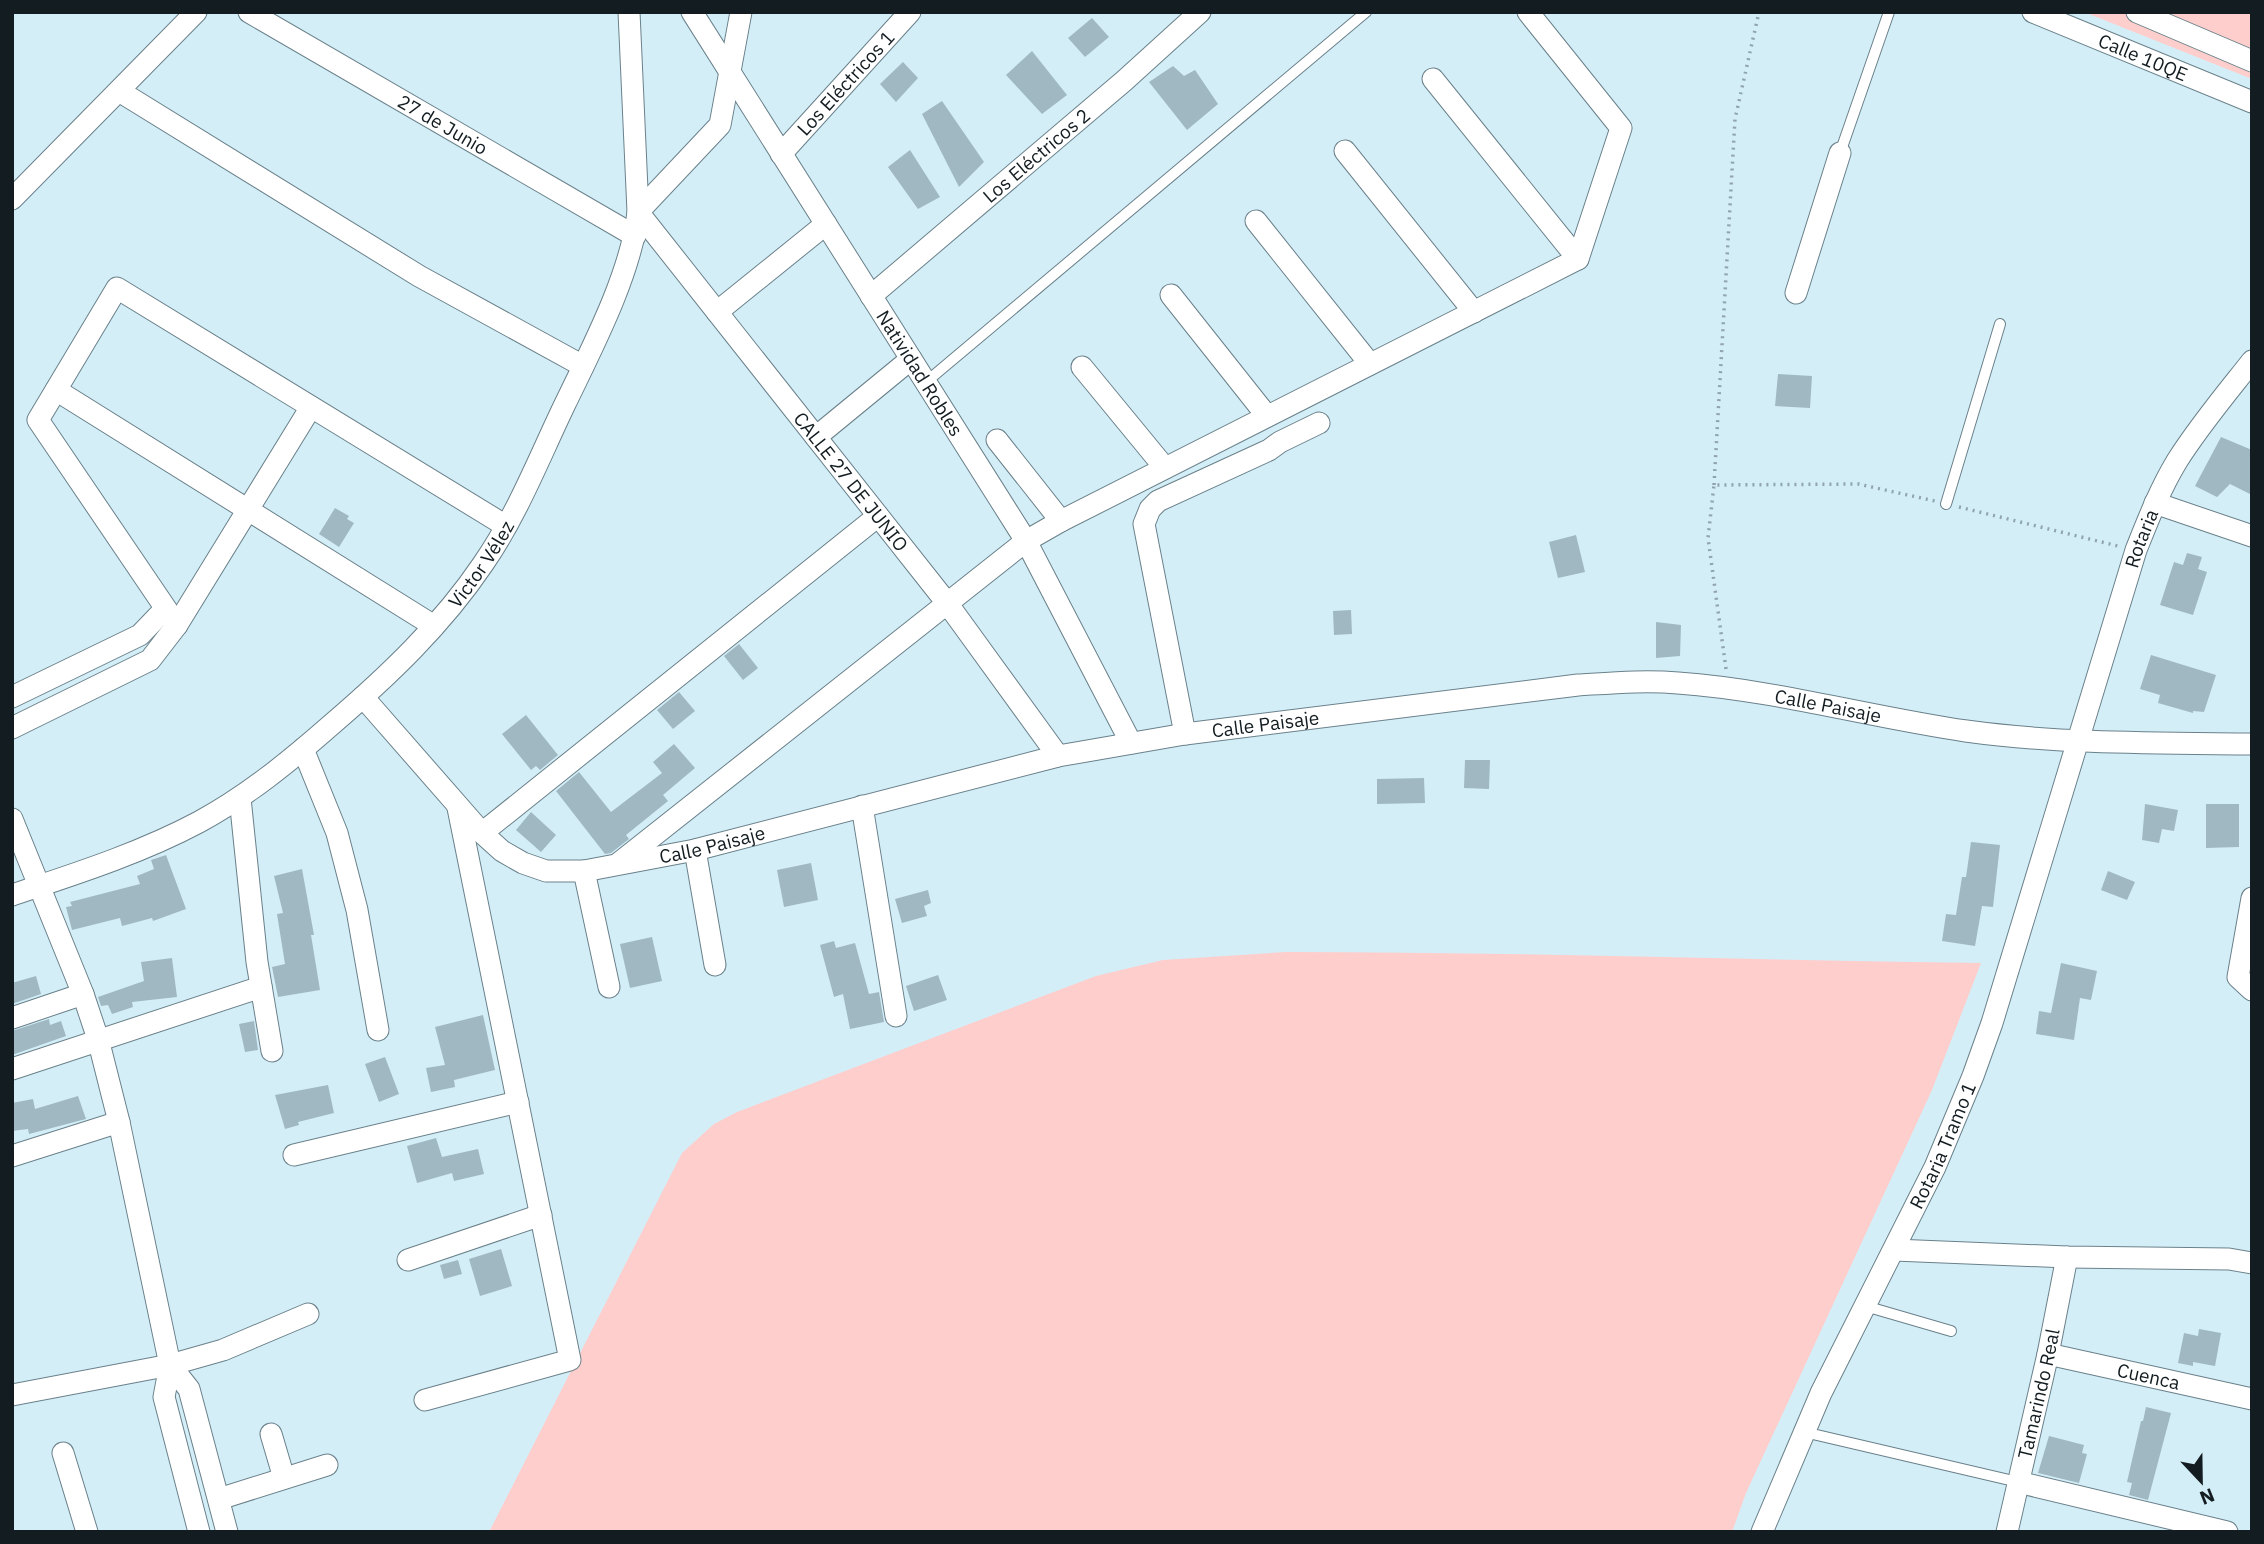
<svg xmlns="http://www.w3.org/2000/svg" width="2264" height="1544" font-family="'IBM Plex Sans',sans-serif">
	<rect width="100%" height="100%" fill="#d4eef8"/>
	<!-- green -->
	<g fill="#fececc">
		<polygon points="2084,12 2252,12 2252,79"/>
		<path d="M1286,952C1518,952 1749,960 1981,963L1932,1090L1746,1493L1732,1532H489L682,1153L714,1124L737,1112L1096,976L1163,960Z"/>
	</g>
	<!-- building -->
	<g fill="#a0b8c2">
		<polygon points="1092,18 1109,37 1085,57 1068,38"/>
		<polygon points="1032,51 1067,95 1042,114 1006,75"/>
		<polygon points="903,62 918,78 896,102 880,84"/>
		<polygon points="1173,66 1184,76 1195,70 1218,104 1187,130 1149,82"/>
		<polygon points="942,101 984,162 959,187 922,114"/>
		<polygon points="910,150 940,197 918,209 888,167"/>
		<polygon points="1778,374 1812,376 1810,408 1775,406"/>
		<polygon points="2221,437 2252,450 2252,495 2230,484 2217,497 2195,486"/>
		<polygon points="335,508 349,516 347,519 354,523 339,547 319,534"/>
		<polygon points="1576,535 1585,572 1558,578 1549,542"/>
		<polygon points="2187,553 2202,557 2198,569 2207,572 2193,615 2160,605 2174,562 2183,565"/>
		<polygon points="1351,610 1352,634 1334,635 1333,611"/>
		<polygon points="1656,622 1681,625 1680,656 1656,658"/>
		<polygon points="739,644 758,668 743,680 724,656"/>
		<polygon points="2151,655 2216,675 2204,712 2193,711 2193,713 2158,703 2160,695 2140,689"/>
		<polygon points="679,692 695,711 673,729 657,710"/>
		<polygon points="526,715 558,755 540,770 536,766 531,770 502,734"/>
		<polygon points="674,744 695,768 663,795 668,801 626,835 629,839 611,853 605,854 556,791 579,772 611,812 662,773 653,762"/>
		<polygon points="1465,760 1490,760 1489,789 1464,788"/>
		<polygon points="1424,778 1425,803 1377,804 1377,779"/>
		<polygon points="2145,804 2178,810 2174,831 2162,829 2159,843 2142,840"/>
		<polygon points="2206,804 2239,804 2239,847 2206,848"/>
		<polygon points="531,812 556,835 541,852 516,830"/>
		<polygon points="1971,842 2000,845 1993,907 1982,906 1975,946 1942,941 1946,914 1956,915 1962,877 1966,877"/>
		<polygon points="166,855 186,909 153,921 152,918 122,926 120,918 72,930 66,907 72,906 70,902 140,884 137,876 154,869 151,860"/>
		<polygon points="811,863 818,900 784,907 777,870"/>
		<polygon points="302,869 314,935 311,935 320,990 278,997 272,967 285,964 277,914 283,913 274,876"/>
		<polygon points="2108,871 2135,882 2127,900 2101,890"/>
		<polygon points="928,890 931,903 924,906 927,916 902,923 895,899"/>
		<polygon points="652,937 662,981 630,988 620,944"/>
		<polygon points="834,941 836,948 855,943 869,994 879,992 884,1022 850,1029 843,994 834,997 820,945"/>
		<polygon points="172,958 177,997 132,1002 133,1007 112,1014 108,1005 101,1006 98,997 144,981 141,962"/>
		<polygon points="2061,963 2097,971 2091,1000 2080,998 2074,1040 2036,1034 2039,1011 2051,1013"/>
		<polygon points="938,975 947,1000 914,1011 906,986"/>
		<polygon points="36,976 41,994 12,1004 12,983"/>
		<polygon points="483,1015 495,1070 454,1080 455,1087 431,1092 426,1068 445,1065 435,1027"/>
		<polygon points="49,1019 50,1025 61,1021 66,1036 12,1055 12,1031"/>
		<polygon points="254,1021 258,1050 245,1052 239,1024"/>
		<polygon points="385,1057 399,1094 379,1102 365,1064"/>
		<polygon points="328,1085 334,1113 298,1122 299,1125 285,1129 275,1095"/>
		<polygon points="78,1096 86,1119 29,1134 28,1129 12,1131 12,1103 33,1099 35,1109"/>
		<polygon points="436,1138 442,1157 478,1149 484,1174 454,1181 452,1173 417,1183 407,1146"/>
		<polygon points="501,1249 512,1286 480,1296 469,1259"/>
		<polygon points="458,1260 462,1274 444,1279 440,1265"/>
		<polygon points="2199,1329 2221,1333 2215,1366 2193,1362 2193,1366 2178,1363 2184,1333 2198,1336"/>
		<polygon points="2146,1407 2171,1413 2148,1500 2129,1495 2132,1483 2127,1482 2141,1421 2143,1421"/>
		<polygon points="2049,1436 2084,1445 2082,1453 2087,1454 2079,1483 2038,1473"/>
	</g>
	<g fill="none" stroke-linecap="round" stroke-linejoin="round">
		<!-- service casing -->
		<g stroke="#6a818a" stroke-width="12">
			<g id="service">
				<polyline points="1840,153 1889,12"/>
				<polyline points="926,382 1366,12"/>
				<polyline points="1946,504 2000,324"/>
				<polyline points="1865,1306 1951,1331"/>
				<polyline points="1804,1432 2018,1482"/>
			</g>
		</g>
		<!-- minor casing -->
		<g stroke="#6a818a" stroke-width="23">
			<g id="minor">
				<path id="s1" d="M249,12L635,236"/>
				<path id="s2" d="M692,12L1026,541L1131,743"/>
				<path id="s3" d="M741,12L720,125L638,212L947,603L1058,756"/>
				<path id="s4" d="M2033,12L2252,102"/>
				<polyline points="2137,12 2252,61"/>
				<polyline points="1433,79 1578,259"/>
				<polyline points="119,91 419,276 583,366"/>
				<polyline points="1345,151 1474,312"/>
				<path id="s5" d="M781,154L910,12"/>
				<polyline points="12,199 196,12"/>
				<polyline points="1256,221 1370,364"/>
				<polyline points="1796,293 1840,153"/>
				<polyline points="1171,295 1267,416"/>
				<path id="s6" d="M871,296L1124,81L1200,12"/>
				<polyline points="717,312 826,224"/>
				<polyline points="1082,367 1165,468"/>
				<polyline points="56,390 434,626"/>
				<polyline points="816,437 911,359"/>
				<polyline points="997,440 1061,521"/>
				<polyline points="2155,503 2252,536"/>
				<polyline points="177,625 38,420 117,288 506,526"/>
				<polyline points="12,697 140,635 165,609"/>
				<path id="s7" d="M363,697L482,833L502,851L523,863L546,871H584L695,850L1058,756L1185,734L1578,685C1611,683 1645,680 1678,683C1775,690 1870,717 1966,731C2060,744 2157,743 2252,744"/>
				<polyline points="12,728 150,660 177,625 311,407"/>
				<polyline points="1185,734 1144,524 1150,509 1158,501 1269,450 1280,442 1319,423"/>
				<polyline points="303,749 337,833 357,910 378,1030"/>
				<polyline points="240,798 257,962 272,1051"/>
				<polyline points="862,806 896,1016"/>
				<polyline points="12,819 83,994 98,1039 119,1122 170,1365 164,1397 199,1532"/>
				<polyline points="482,833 878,516"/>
				<polyline points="695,850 715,965"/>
				<polyline points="619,863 1026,541 1061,521 1578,259 1621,128 1528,12"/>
				<polyline points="584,871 609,987"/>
				<path id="s8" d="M12,895C75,874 141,853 199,822C247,796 290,761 331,725C387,677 442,625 483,564C517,515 539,458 565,404C592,348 631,274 638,212L629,12"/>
				<polyline points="2252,898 2238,977 2252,990"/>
				<polyline points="12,1018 83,994"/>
				<polyline points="12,1069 261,987"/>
				<polyline points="294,1155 518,1102"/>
				<polyline points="12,1156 119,1122"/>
				<polyline points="1894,1250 2067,1257 2229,1259 2252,1263"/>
				<polyline points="408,1260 541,1215"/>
				<path id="s9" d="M2048,1354L2252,1399"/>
				<polyline points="170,1365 189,1389 227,1532"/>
				<polyline points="12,1395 170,1365 223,1350 308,1314"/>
				<polyline points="425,1400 570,1360 458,808"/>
				<polyline points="271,1434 284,1478"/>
				<polyline points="63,1453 87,1532"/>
				<polyline points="2018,1482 2227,1532"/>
				<polyline points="219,1499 327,1465"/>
				<path id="s10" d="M1762,1532L1821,1393L1935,1167L1973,1076L1992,1023L2136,550C2148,520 2160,489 2177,461C2199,426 2226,394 2252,361"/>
				<path id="s11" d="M2007,1532L2048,1354L2067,1257"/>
			</g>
		</g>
		<!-- path -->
		<g stroke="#90a4ac" stroke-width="3.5" stroke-dasharray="2 5" stroke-linecap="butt">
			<polyline points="1714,485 1735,119 1759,12"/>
			<polyline points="1959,507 2118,546"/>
			<polyline points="1726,669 1708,538 1714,485 1858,484 1935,501"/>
		</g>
		<!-- service -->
		<use href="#service" stroke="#fff" stroke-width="10"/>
		<!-- minor -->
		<use href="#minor" stroke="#fff" stroke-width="21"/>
	</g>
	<g text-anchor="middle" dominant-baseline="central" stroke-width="6" stroke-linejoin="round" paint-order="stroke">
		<!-- street labels -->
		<g font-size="19" fill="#131c20" stroke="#d4eef8">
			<text stroke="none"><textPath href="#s4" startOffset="119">Calle 10QE</textPath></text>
			<text stroke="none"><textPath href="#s5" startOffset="96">Los Eléctricos 1</textPath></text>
			<text stroke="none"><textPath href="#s1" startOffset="224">27 de Junio</textPath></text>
			<text stroke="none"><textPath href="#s6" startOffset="217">Los Eléctricos 2</textPath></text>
			<text stroke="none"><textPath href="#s2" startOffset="427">Natividad Robles</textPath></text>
			<text stroke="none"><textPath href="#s3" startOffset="578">CALLE 27 DE JUNIO</textPath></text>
			<text stroke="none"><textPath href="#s10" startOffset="1066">Rotaria</textPath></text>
			<text stroke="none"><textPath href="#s8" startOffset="586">Victor Vélez</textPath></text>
			<text stroke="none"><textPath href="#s7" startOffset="1559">Calle Paisaje</textPath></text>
			<text stroke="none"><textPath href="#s7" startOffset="992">Calle Paisaje</textPath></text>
			<text stroke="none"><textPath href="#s7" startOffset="425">Calle Paisaje</textPath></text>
			<text stroke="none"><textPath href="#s10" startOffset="427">Rotaria Tramo 1</textPath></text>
			<text stroke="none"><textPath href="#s9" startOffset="103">Cuenca</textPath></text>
			<text stroke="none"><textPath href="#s11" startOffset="142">Tamarindo Real</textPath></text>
		</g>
	</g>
	<!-- border -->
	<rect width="2264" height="1544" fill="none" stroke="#131c20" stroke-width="28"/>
	<!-- north arrow -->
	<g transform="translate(2201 1481) rotate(158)" stroke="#d4eef8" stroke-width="5" paint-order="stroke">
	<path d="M0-5L12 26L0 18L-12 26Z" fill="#131c20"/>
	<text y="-10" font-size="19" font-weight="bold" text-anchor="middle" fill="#131c20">N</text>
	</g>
</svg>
